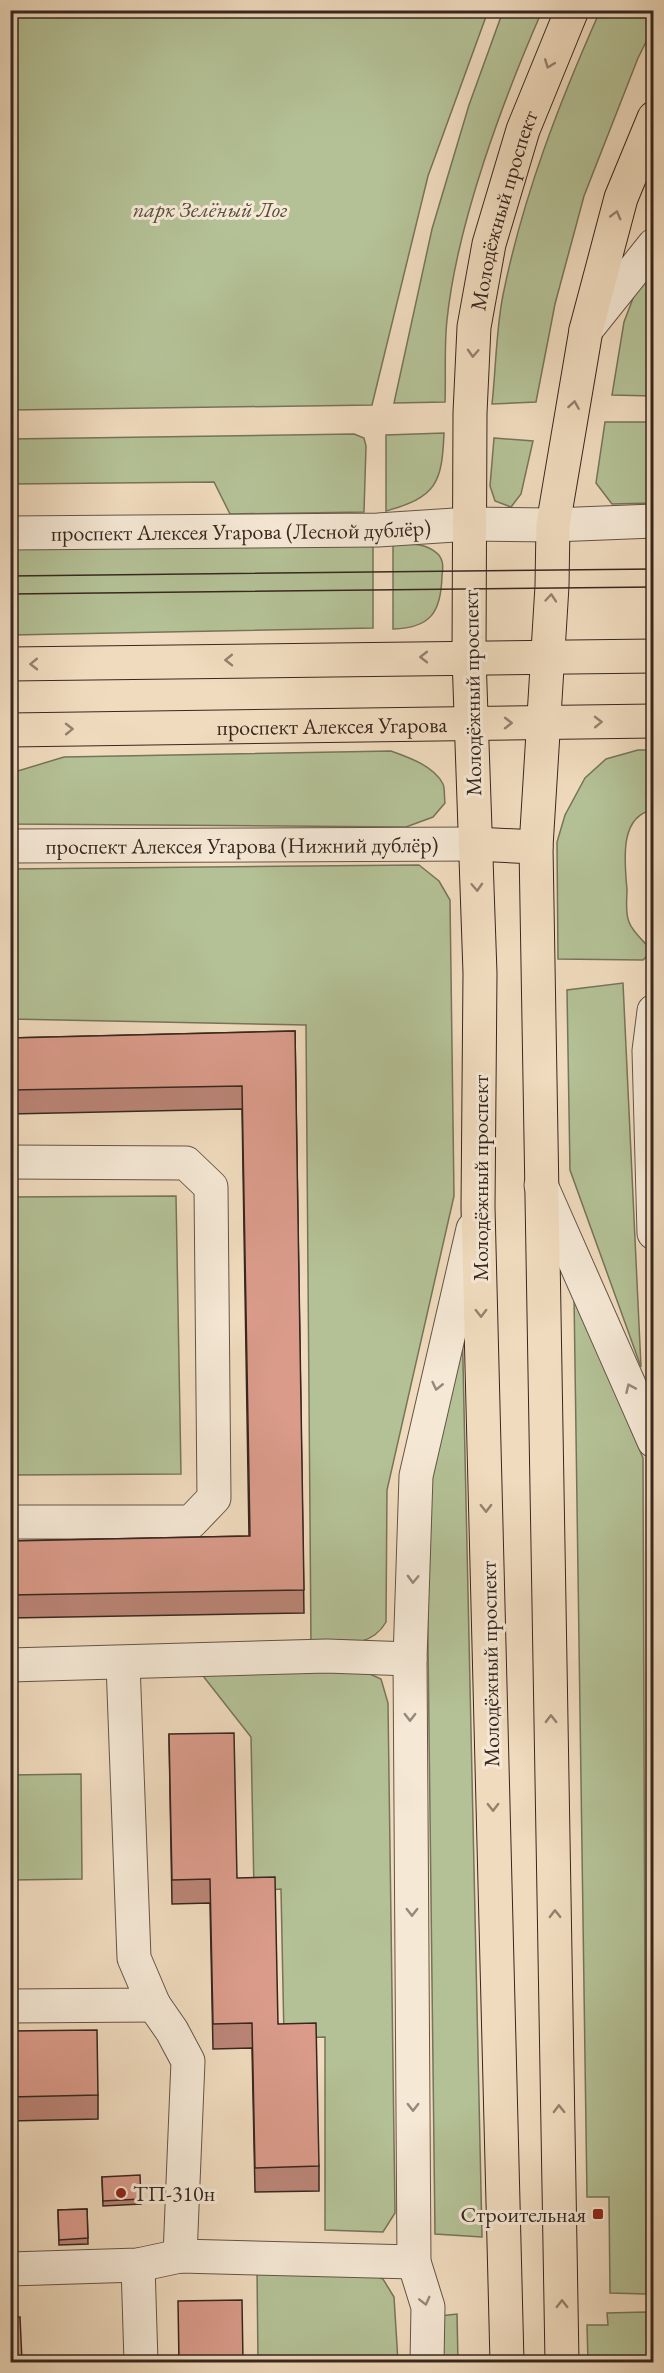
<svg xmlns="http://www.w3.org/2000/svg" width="664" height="2373" font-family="'EB Garamond',serif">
	<rect width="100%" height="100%" fill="#f0dbbe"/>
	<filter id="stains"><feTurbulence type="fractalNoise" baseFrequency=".00333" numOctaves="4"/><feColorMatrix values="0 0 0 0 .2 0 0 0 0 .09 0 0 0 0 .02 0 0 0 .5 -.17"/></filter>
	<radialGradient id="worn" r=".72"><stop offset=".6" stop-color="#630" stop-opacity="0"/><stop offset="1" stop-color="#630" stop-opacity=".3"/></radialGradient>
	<!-- green -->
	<g fill="#b4c196" stroke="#76745a" stroke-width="1.5">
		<polygon points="10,11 488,11 428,176 372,405 11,410"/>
		<path d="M503,11H542C503,100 457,223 447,320C444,347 446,375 445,402L394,403L432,229L469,105Z"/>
		<path d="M600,11H653V28L638,58L584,196L555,304L536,402L492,404C496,368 496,330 503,295C523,196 559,103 600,11Z"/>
		<polygon points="653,270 653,396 612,395 624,322 635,293"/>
		<polygon points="605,422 653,422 653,503 612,504 596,483"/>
		<path d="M444,433C442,484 436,497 386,511V435Z"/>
		<polygon points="354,434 364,438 366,446 364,512 230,514 214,482 11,484 11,439"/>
		<polygon points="494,438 533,441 521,494 511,507 495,501 490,486"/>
		<path d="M393,544C409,544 425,542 438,554C444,561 443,568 442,576C441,612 431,628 393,629Z"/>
		<polygon points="373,546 373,628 11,635 10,549"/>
		<path d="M638,750H653V810C618,816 625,864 627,890C627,899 625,913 629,922C633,933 645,942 652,951L643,960L558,959L557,842L565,815L585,778L606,759Z"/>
		<path d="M391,751C408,757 434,766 443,784C445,788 444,797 445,803L433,817L406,827L11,824V773L64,757Z"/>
		<path d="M419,865L439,881L450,900L454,1196L387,1490L386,1622C371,1649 339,1644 311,1645L306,1025L11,1019V869Z"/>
		<polygon points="623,983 641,1367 570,1170 567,990"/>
		<polygon points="176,1196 181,1474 11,1475 11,1197"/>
		<polygon points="574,1295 643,1458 646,2294 610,2293 609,2197 587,2197"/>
		<polygon points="462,1316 482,2237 435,2234 426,1477"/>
		<polygon points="350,1665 381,1679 388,1703 395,2213 383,2232 325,2230 325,2037 284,2038 281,1889 254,1891 251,1737 196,1667"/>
		<polygon points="81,1774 82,1879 11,1880 11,1775"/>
		<polygon points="359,2269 383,2279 394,2297 398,2362 258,2362 257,2270"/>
		<polygon points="646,2312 647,2362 588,2362 587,2325 608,2325 607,2313"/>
		<polygon points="457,2314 458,2362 439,2362 440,2316"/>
	</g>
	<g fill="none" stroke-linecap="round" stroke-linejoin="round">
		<!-- minor casing -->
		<g stroke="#655447" stroke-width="35">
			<g id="minor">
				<polyline points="586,330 654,245"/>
				<path id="s1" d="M10,533L378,530L470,524L553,525L654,521"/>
				<path id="s2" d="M10,846L475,844"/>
				<polyline points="654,1011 649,1051 654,1233"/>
				<polyline points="10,1162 186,1163 211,1187 214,1498 191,1522 10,1522"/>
				<polyline points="541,1185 654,1441"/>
				<polyline points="10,1665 327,1656 410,1659"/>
				<polyline points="154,2005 172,2031 188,2061 180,2256"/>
				<polyline points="10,2006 154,2005 134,1958 123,1663"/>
				<polyline points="138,2265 141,2362"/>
				<polyline points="10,2269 138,2265 180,2256 414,2262"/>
				<polyline points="427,2362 428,2307 414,2262 410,1659 416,1476 473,1229"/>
			</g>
		</g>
		<!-- major casing -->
		<g stroke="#37271f" stroke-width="35">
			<g id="major">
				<polyline points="10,664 654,656"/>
				<path id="s3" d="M10,730L654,721"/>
				<polyline points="475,844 536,847"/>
				<path id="s4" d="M507,2362L478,1207L480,973L469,657L470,413L474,327L489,244L523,130L572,10"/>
				<polyline points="562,2362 536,847 552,586 553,525 586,330 621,198 654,118"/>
			</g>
		</g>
		<!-- minor -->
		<use href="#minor" stroke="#f5e8d5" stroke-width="33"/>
		<!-- major -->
		<use href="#major" stroke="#f0dbbe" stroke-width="33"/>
		<!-- tram -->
		<g stroke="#37271f" stroke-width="1.5">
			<polyline points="10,576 654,569"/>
			<polyline points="10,594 654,587"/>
		</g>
	</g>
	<!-- wall -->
	<g fill="#bb8577" stroke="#37271f" stroke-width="1.5">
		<polygon points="295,1031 304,1613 10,1618 10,1541 249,1536 242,1109 10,1114 10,1038"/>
		<polygon points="169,1734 237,1878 278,2024 319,2166 319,2191 255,2192 252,2048 213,2049 210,1903 172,1904"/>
		<polygon points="10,2031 98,2095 98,2119 10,2121"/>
		<polygon points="102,2177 141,2199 141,2204 103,2206"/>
		<polygon points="87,2209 88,2244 59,2245 58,2210"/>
	</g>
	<!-- building -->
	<g fill="#da9b8a" stroke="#37271f" stroke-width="1.5">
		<polygon points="295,1031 304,1590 10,1595 10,1541 250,1536 242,1086 10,1090 10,1038"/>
		<polygon points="234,1733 237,1878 275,1877 278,2024 316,2023 319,2166 255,2168 252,2023 213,2024 210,1879 172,1880 169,1734"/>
		<polygon points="97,2030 98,2095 10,2097 10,2031"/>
		<polygon points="140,2175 141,2199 103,2201 102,2177"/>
		<polygon points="87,2209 88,2238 59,2240 58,2210"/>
		<polygon points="242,2300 243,2362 179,2362 178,2301"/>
		<polygon points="10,2317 20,2317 22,2362 10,2362"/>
	</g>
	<!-- one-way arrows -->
	<defs><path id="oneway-chevron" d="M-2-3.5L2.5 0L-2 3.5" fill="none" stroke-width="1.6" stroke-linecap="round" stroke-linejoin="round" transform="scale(1.5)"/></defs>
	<g stroke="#94816e">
		<use href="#oneway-chevron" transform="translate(549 64) rotate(111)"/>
		<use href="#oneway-chevron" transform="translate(616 215) rotate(-75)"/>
		<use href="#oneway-chevron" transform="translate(473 353) rotate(93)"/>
		<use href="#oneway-chevron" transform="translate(574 405) rotate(-81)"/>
		<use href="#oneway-chevron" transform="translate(551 598) rotate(-85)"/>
		<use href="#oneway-chevron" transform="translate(424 657) rotate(180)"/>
		<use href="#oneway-chevron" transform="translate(229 660) rotate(179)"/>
		<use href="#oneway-chevron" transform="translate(34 664) rotate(179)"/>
		<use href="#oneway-chevron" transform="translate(598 722) rotate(-1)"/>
		<use href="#oneway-chevron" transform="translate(508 723)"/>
		<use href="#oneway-chevron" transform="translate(69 729) rotate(-1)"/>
		<use href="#oneway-chevron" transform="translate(477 887) rotate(87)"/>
		<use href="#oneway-chevron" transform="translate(481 1313) rotate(89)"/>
		<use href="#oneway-chevron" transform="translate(486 1508) rotate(89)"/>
		<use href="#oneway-chevron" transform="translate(551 1719) rotate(-91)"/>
		<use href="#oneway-chevron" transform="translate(493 1807) rotate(89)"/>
		<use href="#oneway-chevron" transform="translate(555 1914) rotate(-91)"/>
		<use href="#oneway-chevron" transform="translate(559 2109) rotate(-91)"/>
		<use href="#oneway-chevron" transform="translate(562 2304) rotate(-90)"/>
	</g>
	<g stroke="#96887a">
		<use href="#oneway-chevron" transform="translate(437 1386) rotate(103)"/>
		<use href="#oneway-chevron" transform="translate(630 1388) rotate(-114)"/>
		<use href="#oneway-chevron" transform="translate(413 1579) rotate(92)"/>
		<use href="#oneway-chevron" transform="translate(410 1717) rotate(90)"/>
		<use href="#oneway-chevron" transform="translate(412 1912) rotate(90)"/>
		<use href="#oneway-chevron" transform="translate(413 2107) rotate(90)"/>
		<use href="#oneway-chevron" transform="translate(425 2301) rotate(76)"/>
	</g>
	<!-- markers -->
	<g fill="#8f2418" stroke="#f5e8d5" stroke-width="2">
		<circle cx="121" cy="2193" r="6"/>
		<rect x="592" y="2208" width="12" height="12" rx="3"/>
	</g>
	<g text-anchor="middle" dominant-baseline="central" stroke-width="6" stroke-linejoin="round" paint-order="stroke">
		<!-- park labels -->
		<g font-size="22" font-style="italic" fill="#564e3d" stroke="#f5e8d5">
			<text x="210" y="209">парк Зелёный Лог</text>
		</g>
		<!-- street labels -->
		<g font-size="22" fill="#37271f" stroke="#f5e8d5">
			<text stroke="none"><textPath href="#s4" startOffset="2156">Молодёжный проспект</textPath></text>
			<text stroke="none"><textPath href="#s1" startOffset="231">проспект Алексея Угарова (Лесной дублёр)</textPath></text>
			<text transform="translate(472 693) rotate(-91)">Молодёжный проспект</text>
			<text stroke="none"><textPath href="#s3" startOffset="322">проспект Алексея Угарова</textPath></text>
			<text stroke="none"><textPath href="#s2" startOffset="232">проспект Алексея Угарова (Нижний дублёр)</textPath></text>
			<text transform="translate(480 1178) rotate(-90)">Молодёжный проспект</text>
			<text transform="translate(490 1664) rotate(-91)">Молодёжный проспект</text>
		</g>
		<!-- poi labels -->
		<g font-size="22" fill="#37271f" stroke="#f5e8d5" text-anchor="start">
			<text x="133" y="2193">ТП-310н</text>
			<text x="586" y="2214" text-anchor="end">Строительная</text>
		</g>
	</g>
	<!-- margin -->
	<rect width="664" height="2373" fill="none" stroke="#f0dbbe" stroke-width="36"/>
	<rect x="12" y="12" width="640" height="2349" fill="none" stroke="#37271f" stroke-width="3"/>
	<rect x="18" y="18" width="628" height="2337" fill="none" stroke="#37271f" stroke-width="1.5"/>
	<rect width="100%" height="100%" filter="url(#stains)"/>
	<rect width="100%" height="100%" fill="url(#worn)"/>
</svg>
